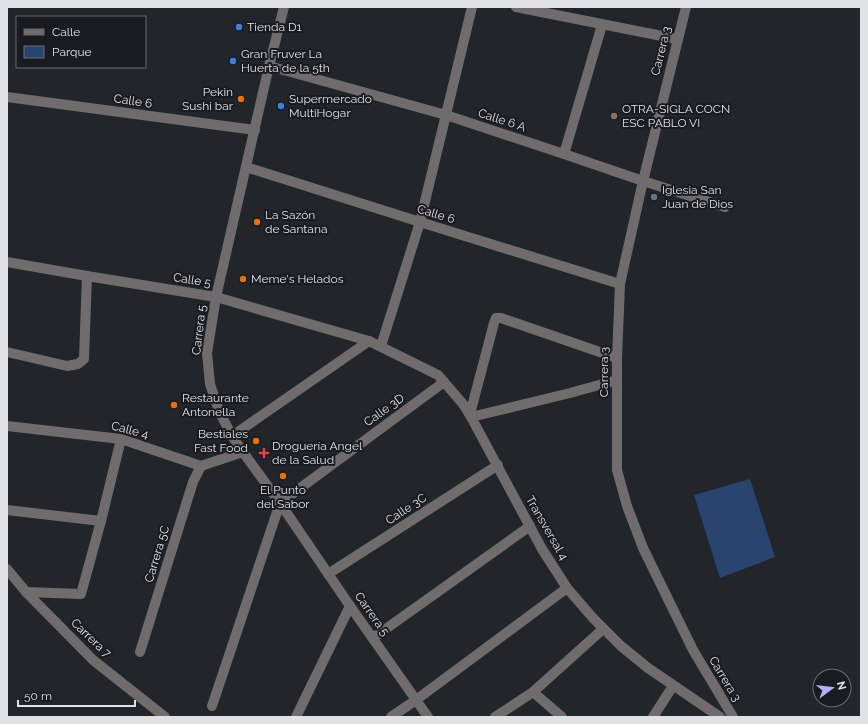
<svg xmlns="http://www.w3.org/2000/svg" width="868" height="724" font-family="Raleway,sans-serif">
	<rect width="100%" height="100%" fill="#22252a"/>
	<!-- green -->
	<polygon fill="#2a4470" points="750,479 775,557 720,578 694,495"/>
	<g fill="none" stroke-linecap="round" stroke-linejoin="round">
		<!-- minor -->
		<g stroke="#706c6d" stroke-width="10">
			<polyline points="284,7 269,66 216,297 207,353 210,384 219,411 232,436 243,452 280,503 350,606 428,717"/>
			<polyline points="516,7 677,39"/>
			<polyline points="686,7 643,181 620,284 617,358 617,470 627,506 643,548 693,650 733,717"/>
			<polyline points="269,66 446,115 564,154 643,181 725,207"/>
			<polyline points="7,97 255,130"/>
			<polyline points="564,154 602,25"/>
			<polyline points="246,167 420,222 620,284"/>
			<polyline points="7,262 87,276 216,297 369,341 438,375 463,404 471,417 542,549 567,588 593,618 621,646 648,668 720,717"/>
			<polyline points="381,346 420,222 472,7"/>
			<polyline points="7,352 67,366 78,364 84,359 87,276"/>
			<polyline points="470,414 494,323 496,318 501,318 617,358"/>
			<polyline points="471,417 570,393 617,380"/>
			<polyline points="7,426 121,439 201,466 243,452"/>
			<polyline points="232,436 369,341"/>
			<polyline points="7,510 101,521"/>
			<polyline points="7,569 26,592 93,660 165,717"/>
			<polyline points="328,574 498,465"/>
			<polyline points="26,592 81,594 101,521 121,439"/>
			<polyline points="373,638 530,526"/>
			<polyline points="140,652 193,482 201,466"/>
			<polyline points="533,692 562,717"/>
			<polyline points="212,706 280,503 444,382"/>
			<polyline points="296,717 350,606"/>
			<polyline points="391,717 416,700 567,588"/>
			<polyline points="495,717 533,692 603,629"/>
			<polyline points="653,717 673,686"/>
		</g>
	</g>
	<!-- markers -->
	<g fill="#3f7fe0" stroke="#191b20" stroke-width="1.5">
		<circle cx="239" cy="27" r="4"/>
		<circle cx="233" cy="61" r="4"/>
		<circle cx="281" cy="106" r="4"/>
	</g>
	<g fill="#e8710a" stroke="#191b20" stroke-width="1.5">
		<circle cx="241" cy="99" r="4"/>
		<circle cx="257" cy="222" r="4"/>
		<circle cx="243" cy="279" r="4"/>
		<circle cx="174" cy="405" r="4"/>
		<circle cx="256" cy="441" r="4"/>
		<circle cx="283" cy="476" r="4"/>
	</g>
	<circle fill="#8d6e63" stroke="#191b20" stroke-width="1.5" cx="614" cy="116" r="4"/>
	<circle fill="#6b7280" stroke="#191b20" stroke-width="1.5" cx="654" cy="197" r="4"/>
	<path fill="#e0444e" stroke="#191b20" stroke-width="1.5" d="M262 447h4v4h4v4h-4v4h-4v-4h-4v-4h4z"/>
	<g text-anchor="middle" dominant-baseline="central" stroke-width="4" stroke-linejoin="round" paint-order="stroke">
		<!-- poi labels -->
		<g font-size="12" fill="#e0e2e5" stroke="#191b20" text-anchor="start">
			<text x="247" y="27">Tienda D1</text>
			<text x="241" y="54">Gran Fruver La<tspan x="241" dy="14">Huerta de la 5th</tspan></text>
			<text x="233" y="92" text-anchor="end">Pekin<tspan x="233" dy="14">Sushi bar</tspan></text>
			<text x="289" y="99">Supermercado<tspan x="289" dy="14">MultiHogar</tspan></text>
			<text x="622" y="109">OTRA-SIGLA COCN<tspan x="622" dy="14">ESC PABLO VI</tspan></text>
			<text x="662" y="190">Iglesia San<tspan x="662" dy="14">Juan de Dios</tspan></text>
			<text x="265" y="215">La Sazón<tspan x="265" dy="14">de Santana</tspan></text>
			<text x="251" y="279">Meme's Helados</text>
			<text x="182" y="398">Restaurante<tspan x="182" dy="14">Antonella</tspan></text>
			<text x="248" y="434" text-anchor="end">Bestiales<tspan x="248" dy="14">Fast Food</tspan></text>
			<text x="272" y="446">Droguería Angel<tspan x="272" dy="14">de la Salud</tspan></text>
			<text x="283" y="490" text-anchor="middle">El Punto<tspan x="283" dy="14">del Sabor</tspan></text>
		</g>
		<!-- street labels -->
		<g font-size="12" fill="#e0e2e5" stroke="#191b20">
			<text transform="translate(661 51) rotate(-76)">Carrera 3</text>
			<text transform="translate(133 101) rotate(8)">Calle 6</text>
			<text transform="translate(502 120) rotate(18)">Calle 6 A</text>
			<text transform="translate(436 214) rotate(17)">Calle 6</text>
			<text transform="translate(192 280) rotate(9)">Calle 5</text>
			<text transform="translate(199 330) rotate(-83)">Carrera 5</text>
			<text transform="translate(604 372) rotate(-90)">Carrera 3</text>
			<text transform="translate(384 410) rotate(-36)">Calle 3D</text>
			<text transform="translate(130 430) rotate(14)">Calle 4</text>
			<text transform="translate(406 509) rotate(-33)">Calle 3C</text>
			<text transform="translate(547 528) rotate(60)">Transversal 4</text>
			<text transform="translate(157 554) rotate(-73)">Carrera 5C</text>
			<text transform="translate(372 614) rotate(55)">Carrera 5</text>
			<text transform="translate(91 638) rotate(44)">Carrera 7</text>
			<text transform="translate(725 679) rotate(59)">Carrera 3</text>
		</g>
	</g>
	<!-- border -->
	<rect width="868" height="724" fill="none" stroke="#e0e2e5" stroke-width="16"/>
	<!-- legend -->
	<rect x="16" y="16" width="130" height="52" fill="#191b20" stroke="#696b6f"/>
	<rect x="24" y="29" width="20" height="6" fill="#706c6d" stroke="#696b6f"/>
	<text x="52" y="36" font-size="12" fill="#e0e2e5">Calle</text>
	<rect x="24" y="46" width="20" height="12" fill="#2a4470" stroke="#696b6f"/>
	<text x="52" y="56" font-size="12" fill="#e0e2e5">Parque</text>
	<!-- north arrow -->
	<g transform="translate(832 688) rotate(75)"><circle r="19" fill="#191b20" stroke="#696b6f"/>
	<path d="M0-3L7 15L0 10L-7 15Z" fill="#b8abf7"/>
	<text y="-6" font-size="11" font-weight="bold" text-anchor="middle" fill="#e0e2e5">N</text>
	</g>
	<!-- scale -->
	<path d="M18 700v6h117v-6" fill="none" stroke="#e0e2e5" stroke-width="2"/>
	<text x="24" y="700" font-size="12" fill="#e0e2e5" stroke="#191b20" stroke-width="3" paint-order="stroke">50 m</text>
</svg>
